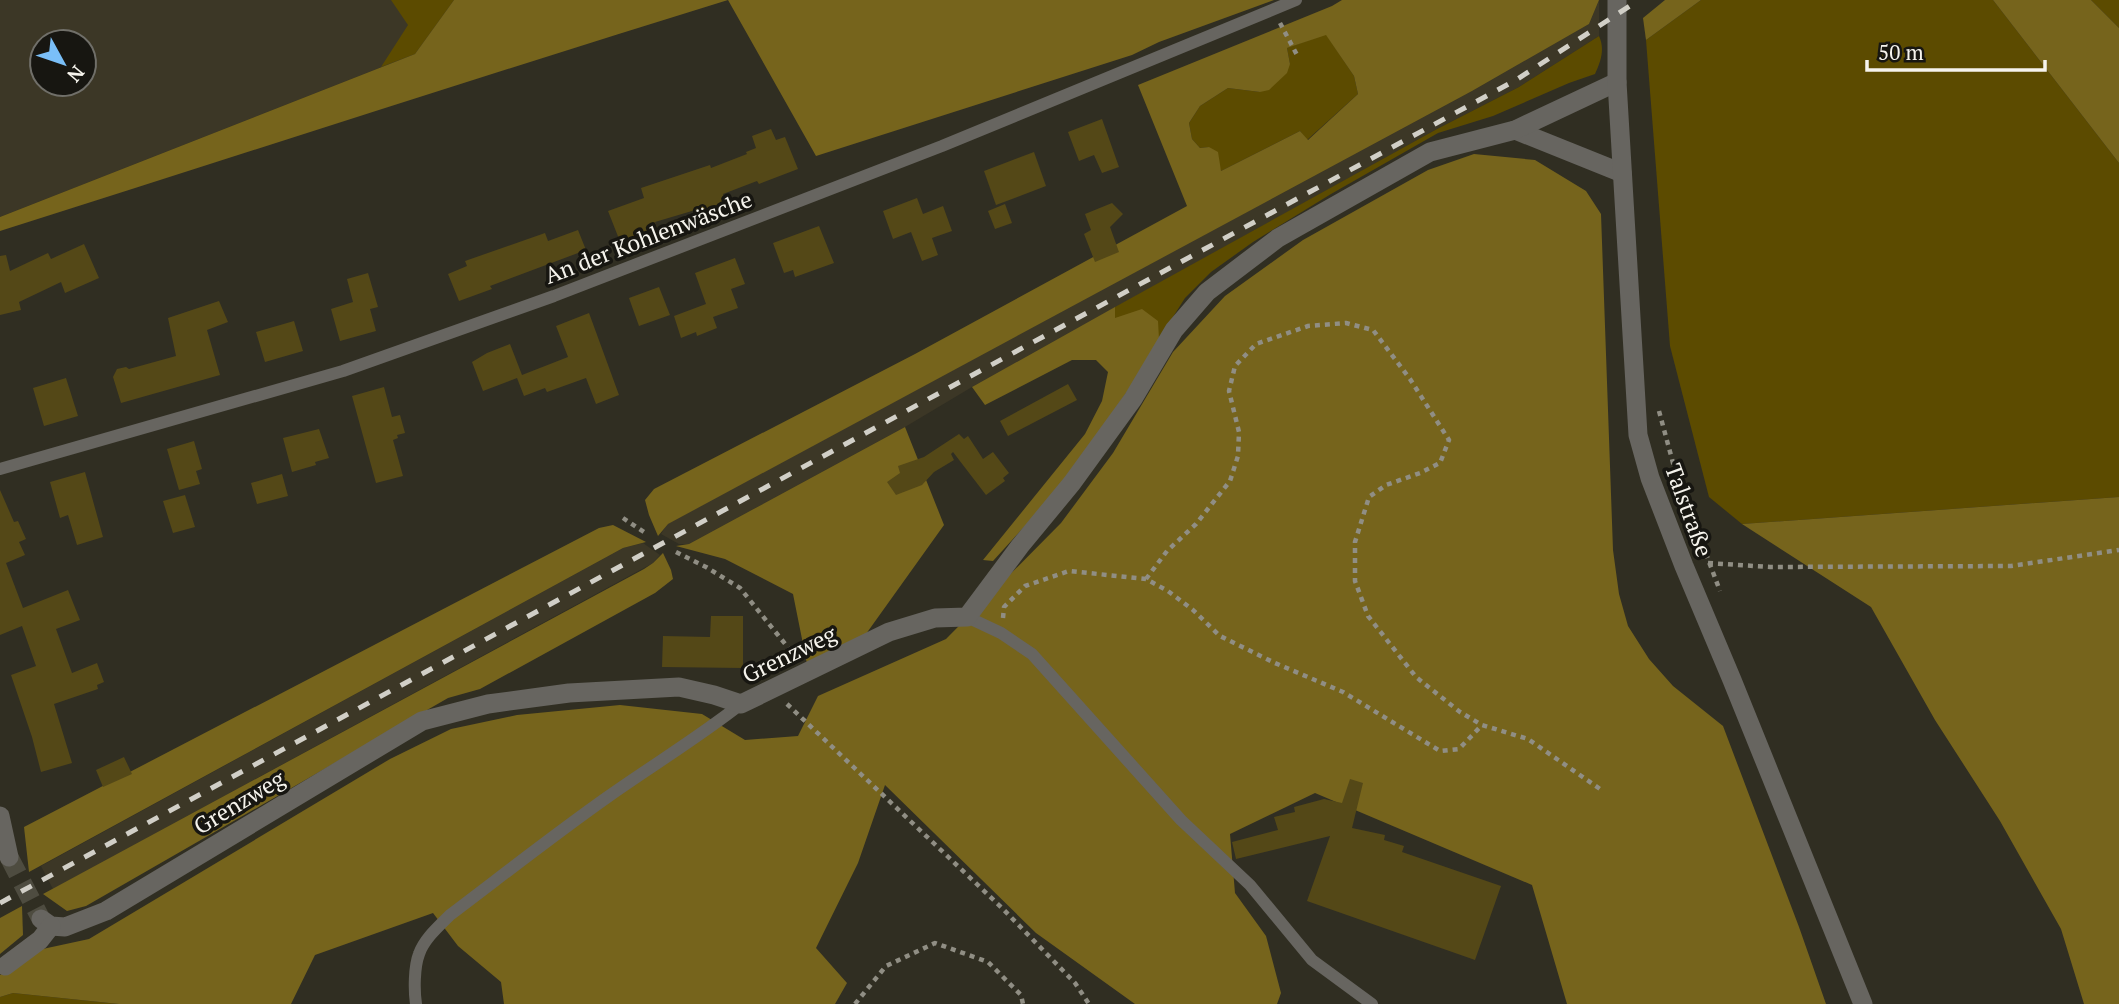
<svg xmlns="http://www.w3.org/2000/svg" width="2119" height="1004" font-family="'PT Serif',serif">
	<rect width="100%" height="100%" fill="#302e22"/>
	<!-- built -->
	<g fill="#3c3726" fill-rule="evenodd">
		<path d="M0,0H454L415,54L0,217ZM42,42H84V84H42Z"/>
		<polygon points="1599,0 1599,36 1519,87 1437,129 972,387 905,427 689,544 679,544 661,534 667,524 1472,91 1589,24"/>
		<polygon points="643,543 660,555 653,563 53,889 41,866 623,548"/>
	</g>
	<!-- green -->
	<g fill="#5c4b00">
		<polygon points="391,0 454,0 415,54 381,67 408,25"/>
		<polygon points="1701,0 1993,0 2119,163 2119,497 1742,524 1709,497 1670,346 1646,40"/>
		<polygon points="2091,0 2119,0 2119,28"/>
		<polygon points="1326,34 1354,76 1358,94 1307,140 1300,131 1221,171 1209,147 1200,148 1192,139 1189,123 1200,106 1228,88 1260,92 1290,64 1287,48"/>
		<path d="M1599,36C1605,49 1601,61 1595,74L1569,83L1493,116L1438,133L1331,194L1253,242L1211,272L1185,298L1159,339L1115,318V307L1437,129L1519,87Z"/>
		<polygon points="13,993 119,1004 0,1004 0,997"/>
	</g>
	<!-- forest -->
	<g fill="#76641c" fill-rule="evenodd">
		<path d="M454,0H1274L1159,42L1132,55L816,156L728,0C485,75 243,154 0,231V217L415,54Z"/>
		<path d="M1342,0H1599L1589,24L1472,91L668,524L658,536L649,515L645,500L654,489L915,354L1187,206L1138,85L1332,6ZM1326,35L1354,76L1358,94L1308,140L1300,131L1221,171L1218,152L1209,147L1200,148L1192,139L1189,123L1200,106L1228,88L1260,92L1269,90L1287,73L1290,64L1287,48Z"/>
		<polygon points="1665,0 1701,0 1646,40 1643,18"/>
		<polygon points="1993,0 2091,0 2119,28 2119,163"/>
		<polygon points="1474,154 1535,160 1586,191 1601,214 1613,550 1619,594 1628,626 1649,659 1673,686 1723,726 1799,927 1826,1004 1567,1004 1532,885 1315,793 1230,834 1235,893 1266,936 1281,993 1277,1004 1135,1004 1036,933 885,785 858,863 816,948 847,983 835,1004 504,1004 501,982 458,946 433,913 315,955 291,1004 119,1004 13,993 0,997 0,975 38,950 89,939 390,759 451,729 517,715 620,705 702,714 745,740 798,736 818,696 946,639 1061,523 1113,453 1173,352 1225,296 1303,240 1428,170"/>
		<polygon points="1115,307 1115,318 1142,309 1158,321 1159,339 1150,358 1066,481 993,561 983,560 1085,434 1102,401 1108,372 1096,360 1072,360 985,405 972,387"/>
		<polygon points="905,427 944,525 866,634 807,664 793,594 725,559 676,546 689,544"/>
		<polygon points="2119,497 2119,1004 2084,1004 2061,929 2000,821 1935,720 1871,607 1742,524"/>
		<polygon points="613,525 646,542 623,548 29,872 24,827 599,528"/>
		<polygon points="663,553 671,570 673,579 655,593 480,689 448,698 86,906 67,911 43,894 644,569 653,563"/>
		<polygon points="22,906 23,935 0,954 0,918"/>
	</g>
	<!-- building -->
	<g fill="#544817">
		<polygon points="1102,119 1119,167 1102,173 1094,155 1079,161 1068,132"/>
		<polygon points="771,129 776,140 785,137 798,169 759,184 757,181 723,194 726,204 703,211 702,208 655,222 658,230 621,244 608,211 644,198 641,188 710,165 711,168 747,154 746,152 756,148 752,136"/>
		<polygon points="1034,152 1046,186 996,205 984,171"/>
		<polygon points="917,198 923,214 943,206 952,231 932,238 938,255 922,261 911,232 893,239 883,211"/>
		<polygon points="1112,203 1123,214 1110,227 1119,252 1095,262 1084,234 1091,230 1085,214"/>
		<polygon points="1005,204 1012,223 995,229 988,211"/>
		<polygon points="819,226 834,263 795,277 793,270 784,273 773,243"/>
		<polygon points="578,230 586,250 490,286 492,289 459,301 448,274 467,266 465,261 545,233 548,241"/>
		<polygon points="84,244 99,278 65,293 61,282 19,302 21,310 0,315 0,256 6,255 10,271 48,253 51,259"/>
		<polygon points="735,258 745,284 731,289 738,308 713,317 717,328 697,336 696,332 681,338 674,316 706,304 695,273"/>
		<polygon points="368,273 378,307 370,309 376,331 340,341 331,309 353,302 347,279"/>
		<polygon points="659,287 670,315 639,326 629,298"/>
		<polygon points="219,301 228,322 207,330 220,375 121,403 113,377 117,369 126,367 129,369 176,356 168,318"/>
		<polygon points="589,313 619,395 596,404 586,378 547,392 545,388 524,396 517,378 483,391 472,362 487,353 510,344 522,375 568,357 556,326"/>
		<polygon points="294,321 303,351 265,362 256,332"/>
		<polygon points="66,378 78,416 44,426 33,388"/>
		<polygon points="1068,384 1077,400 1008,436 1000,421"/>
		<polygon points="384,387 392,417 400,415 405,433 397,435 398,438 393,440 403,476 376,483 352,396"/>
		<polygon points="319,429 329,458 315,462 316,465 292,472 283,438"/>
		<polygon points="959,434 964,439 968,436 983,459 993,452 1009,473 1003,478 1005,481 986,495 953,452 951,454 954,460 934,472 922,485 896,495 887,482 900,473 898,466 924,457"/>
		<polygon points="194,441 202,469 196,471 200,484 179,490 167,449"/>
		<polygon points="85,472 103,537 77,545 68,515 60,518 50,482"/>
		<polygon points="282,474 288,496 257,504 251,483"/>
		<polygon points="0,490 14,522 18,521 26,539 19,542 25,555 6,563 23,608 68,590 80,620 56,629 72,673 97,663 104,682 97,685 98,689 54,704 72,763 41,772 32,737 11,675 36,666 22,626 0,635"/>
		<polygon points="185,495 195,527 173,533 163,501"/>
		<polygon points="711,616 743,616 743,668 662,667 663,636 710,637"/>
		<polygon points="124,757 132,774 103,787 96,770"/>
		<polygon points="1350,779 1363,783 1352,828 1385,835 1384,840 1404,846 1402,852 1501,886 1475,960 1307,901 1330,836 1236,859 1232,842 1278,830 1274,817 1295,812 1294,807 1324,799 1342,803"/>
	</g>
	<g fill="none" stroke-linecap="round" stroke-linejoin="round">
		<!-- minor-tunnel -->
		<polyline stroke="#4e4c40" stroke-width="19" stroke-dasharray="19 10" stroke-linecap="butt" points="9,857 41,919"/>
		<!-- path -->
		<g stroke="#908e84" stroke-width="4.5" stroke-dasharray="5 5" stroke-linecap="butt">
			<polyline points="1280,23 1297,55"/>
			<polyline points="1659,411 1676,474 1720,591"/>
			<polyline points="623,518 647,534"/>
			<polyline points="676,552 706,567 740,588 786,645 794,658"/>
			<polyline points="1708,563 1770,567 2011,566 2119,550"/>
			<polyline points="1146,579 1167,551 1196,524 1230,481 1238,456 1239,432 1229,391 1235,366 1256,344 1308,326 1346,323 1373,330 1410,379 1449,440 1440,463 1420,473 1386,485 1369,497 1355,542 1355,581 1368,616 1416,677 1460,712 1482,725 1528,739 1600,789"/>
			<polyline points="1003,618 1004,607 1025,586 1069,571 1146,579 1168,591 1193,610 1220,636 1275,663 1343,692 1440,751 1459,749 1482,725"/>
			<polyline points="787,704 1002,908 1075,983 1089,1004"/>
			<polyline points="855,1004 886,966 935,943 988,962 1021,995 1023,1004"/>
		</g>
		<!-- service -->
		<g stroke="#676560" stroke-width="12">
			<polyline points="0,469 343,371 554,296 942,146 1296,0"/>
			<polyline points="967,617 1001,633 1032,654 1181,820 1250,885 1312,960 1372,1004"/>
			<path d="M416,1004C414,991 414,967 419,954C424,939 439,926 450,915C503,875 555,834 609,796C653,765 699,737 741,704"/>
		</g>
		<!-- minor -->
		<g stroke="#676560" stroke-width="19">
			<polyline points="1515,130 1622,173"/>
			<polyline points="0,816 9,857"/>
			<polyline points="41,919 51,926 65,927 106,911 422,721 488,704 569,693 679,687 714,695 741,704 889,632 935,618 967,617 1020,546 1072,483 1133,399 1174,330 1207,292 1278,238 1430,152 1515,130 1617,82"/>
			<polyline points="5,966 40,940 51,926"/>
		</g>
		<!-- tertiary -->
		<polyline stroke="#676560" stroke-width="19" points="1617,0 1617,82 1638,435 1650,478 1684,566 1732,680 1863,1004"/>
		<!-- rail -->
		<polyline stroke="#d1cfc7" stroke-width="5" stroke-dasharray="12 12" stroke-linecap="butt" points="0,903 1516,80 1639,0"/>
	</g>
	<g text-anchor="middle" dominant-baseline="central" stroke-width="7" stroke-linejoin="round" paint-order="stroke">
		<!-- street labels -->
		<g font-size="23" fill="#f6f4ed" stroke="#171611">
			<text transform="translate(648 237) rotate(-21)">An der Kohlenwäsche</text>
			<text transform="translate(1689 510) rotate(70)">Talstraße</text>
			<text transform="translate(789 654) rotate(-26)">Grenzweg</text>
			<text transform="translate(239 802) rotate(-31)">Grenzweg</text>
		</g>
	</g>
	<!-- north arrow -->
	<g transform="translate(63 63) rotate(130)"><circle r="33" fill="#171611" stroke="#706f69" stroke-width="2"/>
	<path d="M0-5L12 26L0 18L-12 26Z" fill="#7abff8"/>
	<text y="-10" font-size="19" font-weight="bold" text-anchor="middle" fill="#f6f4ed">N</text>
	</g>
	<!-- scale -->
	<path d="M1867 60v10h178v-10" fill="none" stroke="#f6f4ed" stroke-width="3.5"/>
	<text x="1878" y="60" font-size="21" fill="#f6f4ed" stroke="#171611" stroke-width="5" paint-order="stroke">50 m</text>
</svg>
